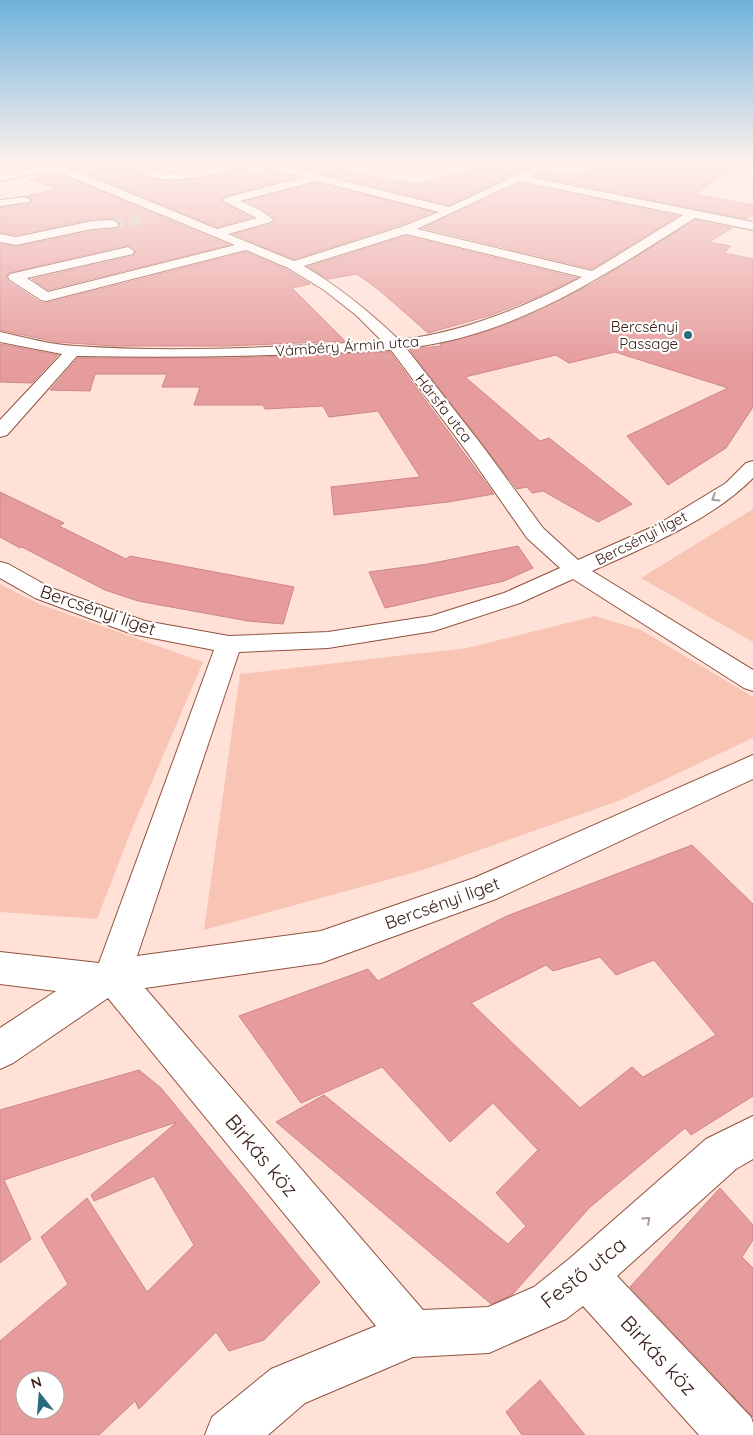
<svg xmlns="http://www.w3.org/2000/svg" width="753" height="1435" font-family="Quicksand,sans-serif">
	<rect width="100%" height="100%" fill="#ffe1d7"/>
	<!-- green -->
	<g fill="#f8c4b3">
		<polygon points="357,164 416,164 390,171"/>
		<polygon points="753,509 753,642 641,578"/>
		<polygon points="0,584 39,604 203,662 131,831 97,919 0,912"/>
		<polygon points="595,616 641,630 753,697 753,738 621,800 423,870 204,930 240,674 467,648"/>
	</g>
	<!-- building -->
	<g fill="#e69c9d" stroke="#ce8586" fill-rule="evenodd">
		<polygon points="103,164 142,164 136,166 136,170 146,177 159,180 174,181 205,178 245,168 248,164 250,176 270,170 296,177 224,197 221,200 224,203 252,217 217,227 77,169"/>
		<polygon points="162,164 223,164 174,171 158,168"/>
		<polygon points="294,164 322,164 397,182 402,180 417,184 487,164 519,164 531,166 449,205 288,165"/>
		<polygon points="600,164 675,164 686,165 689,164 742,164 695,194 753,205 753,214 746,219 535,176 547,170 575,176"/>
		<polygon points="57,173 229,245 48,290 32,279 133,256 136,250 128,245 8,273 6,278 9,282 40,302 46,303 246,252 287,270 310,284 292,288 345,341 228,346 113,346 56,342 0,330 0,244 16,247 92,231 117,229 121,225 120,222 113,218 92,219 16,235 0,232 0,208 29,204 33,200 26,196 56,189 30,179"/>
		<polygon points="317,183 433,212 400,225 294,259 234,234 272,224 275,220 274,217 259,207 246,201"/>
		<polygon points="519,183 678,216 592,269 423,228"/>
		<polygon points="695,220 732,228 709,242 731,246 724,253 753,259 753,407 726,448 668,485 627,436 728,388 615,352 569,363 556,355 465,377 540,441 549,438 632,504 598,522 543,491 532,493 527,487 517,489 409,349 441,346 440,344 485,332 522,318 594,283"/>
		<polygon points="406,236 577,278 537,297 492,315 428,333 379,290 357,274 328,279 308,267"/>
		<polygon points="0,344 58,355 32,383 0,382"/>
		<polygon points="390,352 494,494 448,502 334,515 331,487 420,477 378,411 329,417 323,406 265,409 263,405 194,405 200,387 162,387 167,374 95,374 90,391 50,390 78,358 234,358"/>
		<polygon points="0,492 64,523 59,526 126,559 130,556 294,587 283,624 248,621 138,601 105,590 22,547 20,548 0,537"/>
		<polygon points="518,546 533,568 504,581 385,608 369,572 428,564"/>
		<path d="M692,845L753,904V1096L691,1135L685,1128L589,1208L512,1295L491,1304L276,1122L324,1095L508,1244L526,1226L496,1193L538,1150L493,1103L450,1142L382,1067L301,1103L239,1016L368,969L378,981L507,916ZM600,957L616,975L654,960L716,1035L643,1077L632,1067L580,1108L471,1003L546,965L553,971Z"/>
		<path d="M139,1070L161,1088L320,1282L264,1340L229,1351L216,1332L139,1409L135,1401L99,1435H0V1341L68,1284L41,1237L87,1198L147,1292L194,1245L154,1176L94,1201L91,1195L177,1122L4,1180L31,1239L0,1263V1110ZM25,1380H55V1410H25Z"/>
		<polygon points="720,1188 753,1225 753,1240 742,1257 753,1268 753,1417 630,1287"/>
		<polygon points="540,1380 585,1435 522,1435 506,1412"/>
	</g>
	<g fill="none" stroke-linecap="round" stroke-linejoin="round">
		<!-- minor-tunnel -->
		<polyline stroke="#d8bbb1" stroke-width="11" stroke-dasharray="11 5.5" stroke-linecap="butt" points="113,224 143,218"/>
		<!-- minor casing -->
		<g stroke="#91523e" stroke-width="2">
			<g id="minor">
				<path d="M44,164H73L72,166L66,167L217,229L257,218L225,202L223,200L225,198L304,177L260,166L259,164H275L449,207L540,164H552L551,166L529,177L753,222V230L695,218C605,275 515,336 406,348L481,444L543,528L578,560L657,525L726,483L746,463L753,461V478C712,520 645,547 592,571L753,670V691L744,688L573,579L520,603L434,631L328,648L239,652L137,956L321,931L474,878L753,755V779L496,899L321,963L145,988L423,1310L488,1307L534,1287L569,1259L706,1139L753,1116V1159L736,1169L617,1276L751,1417L753,1423V1435H699L583,1306L566,1319L489,1353L413,1357L305,1403L268,1435H205L212,1417L271,1369L376,1326L108,998L13,1063L0,1069V1028L56,991L0,984V952L99,963L214,650L132,634L35,598L0,578V562L8,564L51,588L145,621L229,636L328,632L431,616L504,593L560,568L527,538L467,452L391,350C286,356 182,358 77,356L7,435L0,437V420L62,354L0,342V332C24,337 50,345 75,346C177,353 280,347 382,341L356,315L324,290L288,268L246,250L46,301L41,300L10,280L8,277L10,274L128,247L134,251L133,254L27,278L48,292L235,245L54,170L0,181V175L45,166ZM317,181L439,212L401,227L294,261L228,234L271,222L273,219L258,209L240,201ZM519,181L683,215L592,271L417,229ZM406,234L582,277C524,308 464,332 399,340C369,311 339,287 304,266Z"/>
				<path d="M146,164H160L159,166L151,168C181,183 216,161 246,164L245,166C217,173 159,191 137,168Z"/>
				<polygon points="25,197 31,200 29,202 0,206 0,200"/>
				<polygon points="113,220 119,224 117,227 92,229 16,245 0,242 0,234 16,237 92,221"/>
			</g>
		</g>
		<!-- minor -->
		<use href="#minor" fill="#fff" fill-rule="evenodd"/>
	</g>
	<!-- one-way arrows -->
	<defs><path id="oneway-chevron" d="M-2-3.5L2.5 0L-2 3.5" fill="none" stroke-width="1.6" stroke-linecap="round" stroke-linejoin="round" transform="scale(1.25)"/></defs>
	<g stroke="#a79b97">
		<use href="#oneway-chevron" transform="translate(715 498) rotate(148)"/>
		<use href="#oneway-chevron" transform="translate(647 1220) rotate(-42)"/>
	</g>
	<!-- sky -->
	<linearGradient id="sky" x2="0" y2="1"><stop stop-color="#6fb2db"/><stop offset="0.45" stop-color="#fff2ed"/><stop offset="1" stop-color="#fff2ed" stop-opacity="0"/></linearGradient>
	<rect width="753" height="364" fill="url(#sky)"/>
	<!-- markers -->
	<circle fill="#296c7e" stroke="#fff" stroke-width="2" cx="688" cy="335" r="5"/>
	<g text-anchor="middle" dominant-baseline="central" stroke-width="4.5" stroke-linejoin="round" paint-order="stroke">
		<!-- far-poi labels -->
		<g font-size="15" fill="#3c2118" stroke="#fff" text-anchor="end">
			<text x="678" y="326">Bercsényi<tspan x="678" dy="17">Passage</tspan></text>
		</g>
		<!-- far-street labels -->
		<g font-size="15" fill="#3c2118" stroke="#fff">
			<text transform="translate(347 346) rotate(-4)">Vámbéry Ármin utca</text>
			<text transform="translate(444 408) rotate(52)">Hársfa utca</text>
			<text transform="translate(641 538) rotate(-27)">Bercsényi liget</text>
		</g>
		<!-- street labels -->
		<g font-size="18" fill="#3c2118" stroke="#fff">
			<text transform="translate(98 610) rotate(19)">Bercsényi liget</text>
			<text transform="translate(442 903) rotate(-20)">Bercsényi liget</text>
		</g>
		<!-- near-street labels -->
		<g font-size="21" fill="#3c2118" stroke="#fff">
			<text transform="translate(262 1155) rotate(50)">Birkás köz</text>
			<text transform="translate(583 1272) rotate(-38)">Festő utca</text>
			<text transform="translate(659 1355) rotate(47)">Birkás köz</text>
		</g>
	</g>
	<!-- north arrow -->
	<g transform="translate(40 1395) rotate(343)"><circle r="24" fill="#ffffff" stroke="#b1a6a3"/>
	<path d="M0-4L9 19L0 12L-9 19Z" fill="#296c7e"/>
	<text y="-8" font-size="14" font-weight="bold" text-anchor="middle" fill="#3c2118">N</text>
	</g>
</svg>
